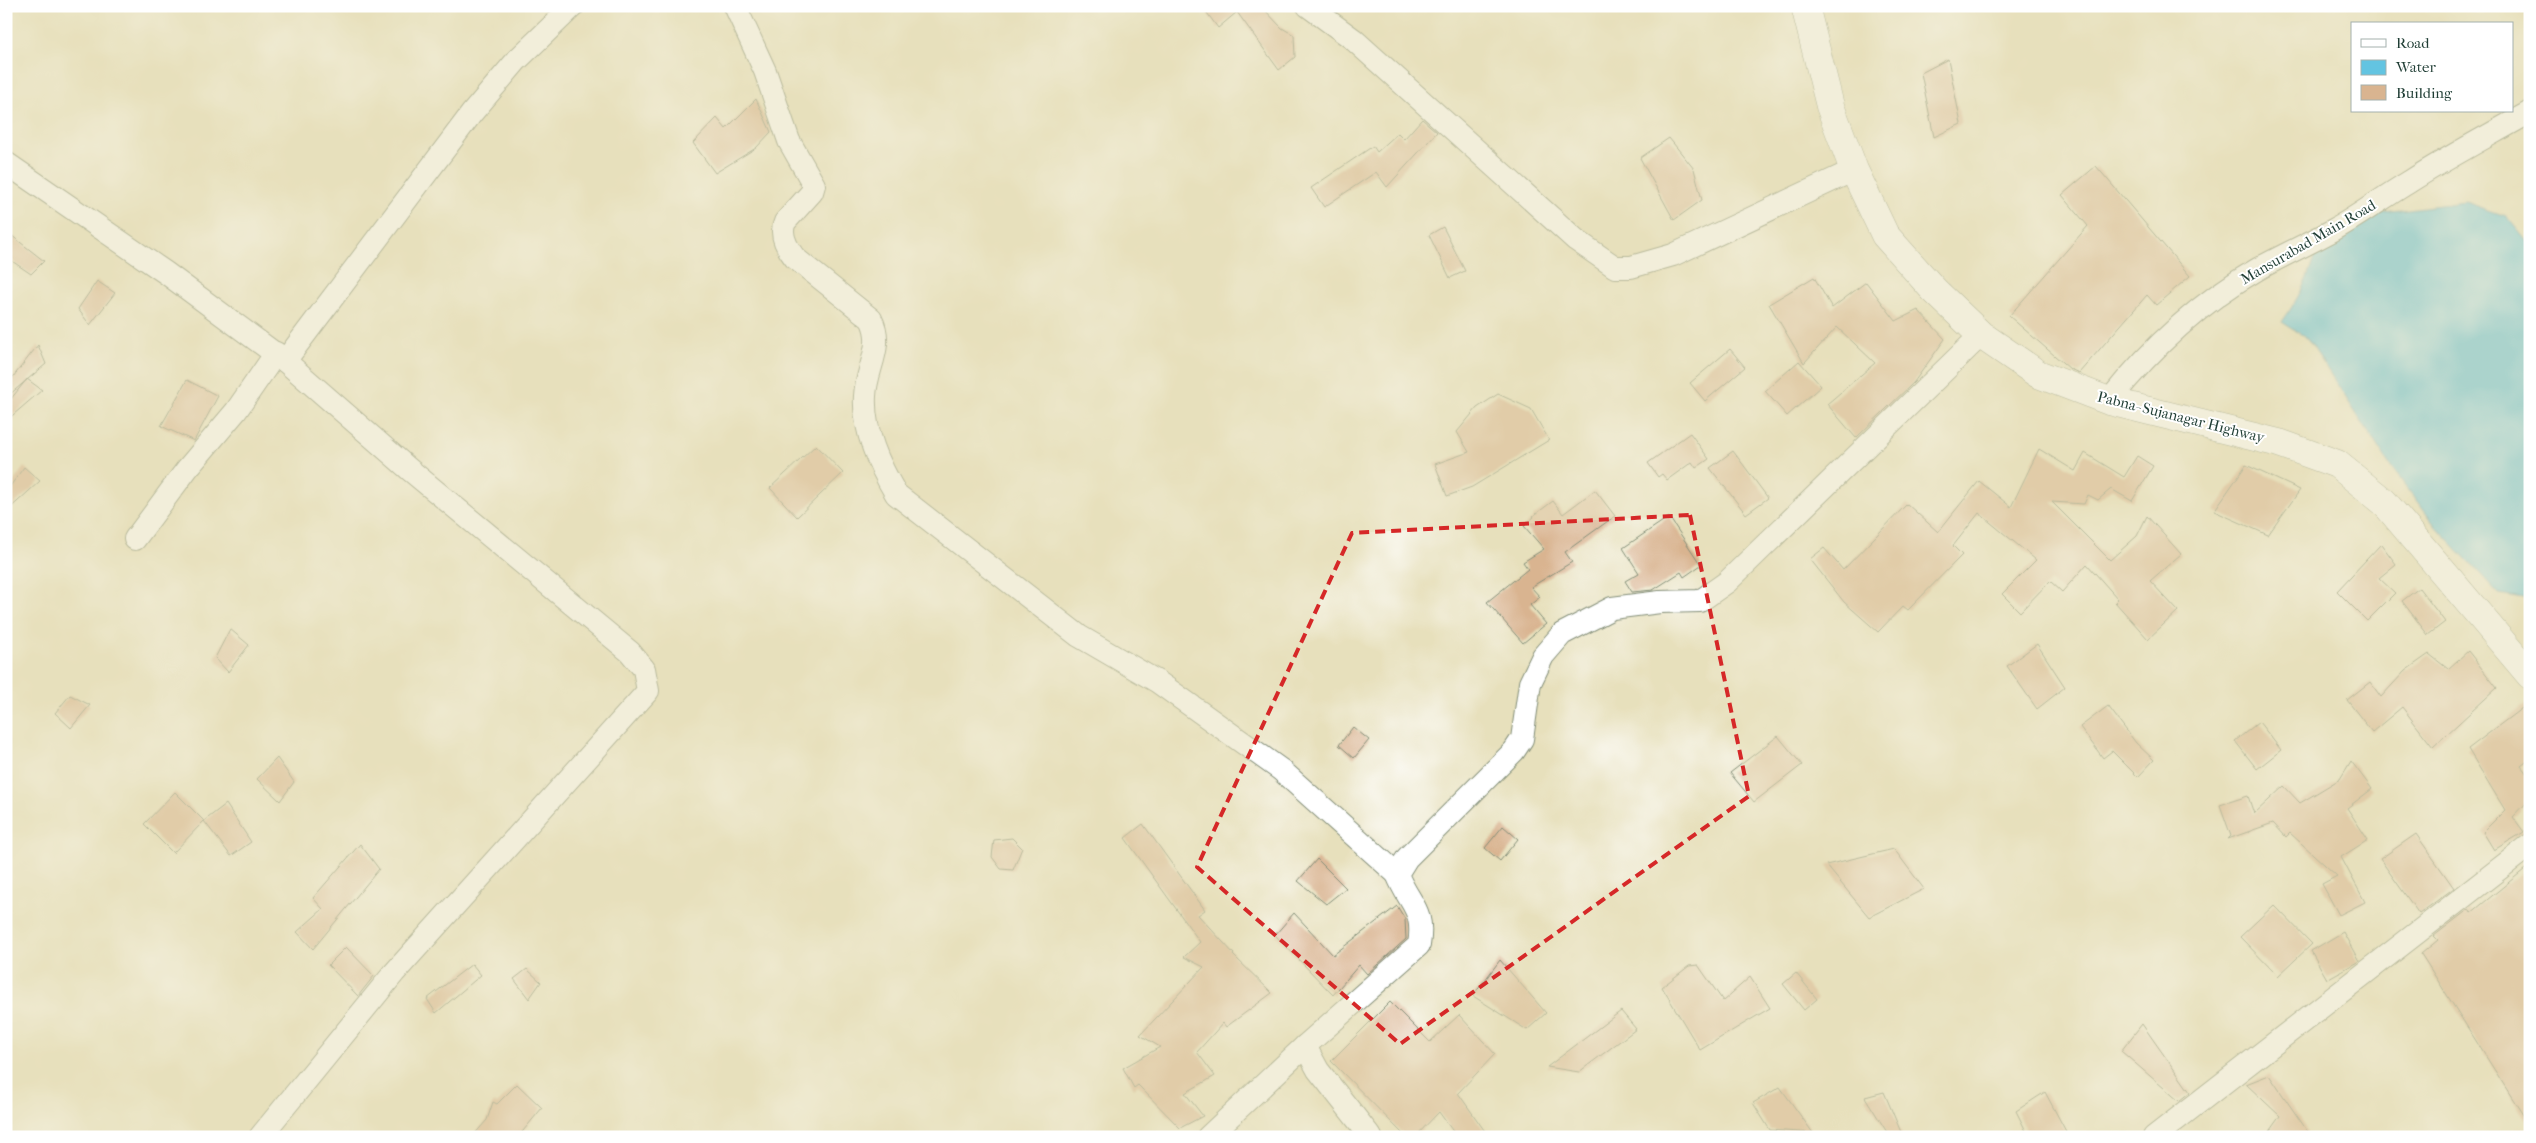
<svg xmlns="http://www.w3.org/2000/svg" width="2536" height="1143" font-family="'IM FELL French Canon',serif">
	<rect width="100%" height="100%" fill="#fff"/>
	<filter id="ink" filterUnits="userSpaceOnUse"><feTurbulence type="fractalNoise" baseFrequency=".02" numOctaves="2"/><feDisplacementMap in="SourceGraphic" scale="10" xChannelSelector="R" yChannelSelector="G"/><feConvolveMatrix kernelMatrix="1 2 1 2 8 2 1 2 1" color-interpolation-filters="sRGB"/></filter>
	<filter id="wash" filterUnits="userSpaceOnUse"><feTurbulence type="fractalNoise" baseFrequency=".0096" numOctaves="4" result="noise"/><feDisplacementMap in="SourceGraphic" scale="20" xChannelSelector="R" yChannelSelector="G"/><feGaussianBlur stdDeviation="1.12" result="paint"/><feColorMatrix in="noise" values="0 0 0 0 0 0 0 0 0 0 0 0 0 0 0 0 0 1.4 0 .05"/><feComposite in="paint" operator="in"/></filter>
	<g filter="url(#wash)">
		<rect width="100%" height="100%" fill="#e7e0bc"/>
		<!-- water -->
		<path fill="#63c4e1" stroke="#41808a" d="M2465,202L2506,216L2530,245V603L2524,598L2499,594L2437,528L2389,464L2307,338L2282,322C2298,299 2309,278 2316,251L2376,213Z"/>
		<g id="blocks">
			<!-- building -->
			<g fill="#d9b490">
				<polygon points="1202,6 1261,6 1282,28 1294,35 1295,57 1279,70 1237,12 1218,28"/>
				<polygon points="1948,59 1961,124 1934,137 1921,73"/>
				<polygon points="756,99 771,132 756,148 715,173 693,143 717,118 726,129"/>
				<polygon points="1422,119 1437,132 1387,187 1376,172 1324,207 1311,188 1373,146 1377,152 1398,133 1404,139"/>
				<polygon points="1669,138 1694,169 1702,200 1674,220 1640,158"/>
				<polygon points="2096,166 2190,276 2156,305 2147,295 2079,373 2070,369 2009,316 2088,226 2062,195"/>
				<polygon points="1443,227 1465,271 1450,278 1429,235"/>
				<polygon points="11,235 44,261 31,274 6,257 6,246"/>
				<polygon points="1814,277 1832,308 1866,282 1896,321 1918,310 1945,339 1914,382 1856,438 1827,404 1875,363 1837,327 1804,363 1769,304"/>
				<polygon points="97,281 115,293 90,325 78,309"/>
				<polygon points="38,345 46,364 9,395 6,386"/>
				<polygon points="1730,349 1745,367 1705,401 1690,383"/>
				<polygon points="1799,361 1821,386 1787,416 1765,391"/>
				<polygon points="27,379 42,390 6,421 6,405"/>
				<polygon points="187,380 218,396 194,441 161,426"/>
				<polygon points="1498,394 1531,409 1549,440 1472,487 1447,496 1435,464 1469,452 1457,432 1477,408"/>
				<polygon points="1690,433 1709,459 1696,468 1692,462 1667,480 1662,474 1658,477 1648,463"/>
				<polygon points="816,445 843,473 797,517 770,488"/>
				<polygon points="2039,449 2075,471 2085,453 2124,477 2137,456 2153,466 2132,501 2111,489 2098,500 2088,495 2084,504 2052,502 2110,560 2137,536 2147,516 2181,554 2150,581 2178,611 2148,639 2115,602 2118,599 2087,564 2062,592 2050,581 2020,612 2002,594 2036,560 1979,513 1953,546 1962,555 1908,610 1903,606 1878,632 1844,602 1810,559 1824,548 1843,570 1907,504 1938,532 1979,481 2011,507"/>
				<polygon points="1733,451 1768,498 1746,514 1710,468"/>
				<polygon points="2246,465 2300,490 2268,535 2214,511"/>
				<polygon points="24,467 40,481 6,512 6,492"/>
				<polygon points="1595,490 1615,516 1565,552 1572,562 1531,587 1540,597 1530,605 1546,624 1523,643 1487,602 1528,569 1523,562 1544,549 1524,526 1534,517 1533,516 1553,501 1563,514"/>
				<polygon points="1669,517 1701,565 1684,577 1681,572 1653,590 1632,592 1625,581 1639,573 1623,548"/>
				<polygon points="2381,544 2396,564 2379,578 2395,593 2367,621 2337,591"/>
				<polygon points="2419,588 2445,622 2428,635 2402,601"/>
				<polygon points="230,629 249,645 228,672 215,658"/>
				<polygon points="2037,644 2065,687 2037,709 2007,666"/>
				<polygon points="2468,651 2497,688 2433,747 2402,707 2372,732 2347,700 2370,682 2381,697 2405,671 2429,654 2448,669"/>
				<polygon points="70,695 90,705 71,728 55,713"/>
				<polygon points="2530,702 2530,759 2521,766 2530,778 2530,799 2513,817 2524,832 2494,850 2483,832 2505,810 2468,749"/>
				<polygon points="2108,706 2136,743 2154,760 2138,777 2112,751 2103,758 2080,727"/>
				<polygon points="2259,722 2281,750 2257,769 2235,741"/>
				<polygon points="1353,727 1369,740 1354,758 1339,745"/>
				<polygon points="1778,736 1802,765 1754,802 1730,773"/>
				<polygon points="277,758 294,782 280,801 257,779"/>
				<polygon points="2351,761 2372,789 2347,808 2368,840 2341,857 2365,902 2339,915 2322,884 2337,876 2290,833 2286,837 2273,823 2228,839 2231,836 2220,805 2248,796 2254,814 2284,786 2300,803 2340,779"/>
				<polygon points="175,792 204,821 173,853 144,824"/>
				<polygon points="226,804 251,842 231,856 204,821"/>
				<polygon points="1143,824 1205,910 1198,915 1234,954 1233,955 1272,993 1226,1027 1223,1023 1197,1052 1215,1076 1185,1093 1203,1116 1180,1128 1138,1085 1134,1088 1123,1068 1160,1047 1140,1035 1204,967 1184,957 1200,942 1125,838"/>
				<polygon points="1503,826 1518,839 1500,861 1485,848"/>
				<polygon points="2416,834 2454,888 2419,914 2380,859"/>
				<polygon points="1012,838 1022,848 1013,870 1001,869 992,857 994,840"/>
				<polygon points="360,844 379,869 313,949 297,932 323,909 313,898"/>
				<polygon points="1894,849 1924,889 1869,917 1826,865"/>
				<polygon points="1317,859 1346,888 1326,904 1298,881"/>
				<polygon points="2530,865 2530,1126 2421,954 2438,940 2434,936 2469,909 2471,913"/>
				<polygon points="2274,905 2312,944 2278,976 2240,937"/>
				<polygon points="1397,906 1405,919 1406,939 1367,974 1359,965 1333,995 1275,935 1294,913 1333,955"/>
				<polygon points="2343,932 2359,961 2327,979 2311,951"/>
				<polygon points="346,947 374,976 358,996 328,965"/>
				<polygon points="1500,960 1546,1013 1527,1030 1473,996"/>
				<polygon points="472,964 481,975 436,1013 427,999"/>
				<polygon points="1698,965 1723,1001 1750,977 1770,1008 1700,1050 1662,987 1689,966"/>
				<polygon points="527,969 541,982 529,999 514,979"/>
				<polygon points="1796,973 1817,999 1804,1010 1783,984"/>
				<polygon points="1390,1002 1430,1042 1459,1015 1495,1054 1458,1093 1489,1137 1457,1137 1439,1112 1415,1137 1406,1137 1331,1061"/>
				<polygon points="1621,1011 1636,1029 1579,1072 1547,1067"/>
				<polygon points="2142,1024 2190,1092 2179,1101 2121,1051"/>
				<polygon points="2269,1075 2308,1132 2311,1137 2265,1137 2280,1116 2246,1084"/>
				<polygon points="517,1084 542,1108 518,1137 472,1137 487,1120 493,1102 497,1104"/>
				<polygon points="1780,1087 1813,1133 1770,1130 1753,1103"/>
				<polygon points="1884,1092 1903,1137 1890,1137 1865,1097"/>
				<polygon points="2045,1092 2069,1137 2029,1137 2016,1111"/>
			</g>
		</g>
	</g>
	<g filter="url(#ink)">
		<use href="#blocks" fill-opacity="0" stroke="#838e78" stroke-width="1"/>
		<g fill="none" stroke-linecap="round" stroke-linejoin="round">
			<!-- minor casing -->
			<g stroke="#838e78" stroke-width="24">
				<g id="minor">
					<path d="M735,6L765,71L789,141L814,185L812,192L785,222C779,235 787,248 795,258L871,319C885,346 866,368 865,396C863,431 879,465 896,494L1079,636L1158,682L1281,770L1397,874"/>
					<polyline points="1308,6 1353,39 1576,240 1615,267 1631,267 1673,255 1854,170"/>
					<polyline points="6,163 166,273 285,361"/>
					<path d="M2109,401C2151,348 2199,303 2258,269C2283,255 2310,243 2335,229C2360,215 2384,197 2409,182C2448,157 2490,135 2530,112"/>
					<polyline points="135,539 187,469 236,411 276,353"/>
					<polyline points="260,1137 394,973 648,691 644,669 630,652 410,470 285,361 472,113 517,60 573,6"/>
					<polyline points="1208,1137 1305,1046"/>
					<path d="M1371,1137L1318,1070L1305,1046L1419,945C1425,908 1409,905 1397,874L1407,858L1514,751L1522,739L1530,683L1543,656L1562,634L1612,608L1660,602L1700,601L1727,582L1981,335"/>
					<polyline points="2154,1137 2530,845"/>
				</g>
			</g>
			<!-- primary casing -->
			<g stroke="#838e78" stroke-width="29">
				<polyline id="primary" points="1805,6 1830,106 1854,170 1885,235 1934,290 1981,335 2038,374 2109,401 2279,443 2337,464 2384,502 2530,675"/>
			</g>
			<!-- minor -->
			<use href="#minor" stroke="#fff" stroke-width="22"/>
			<!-- primary -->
			<use href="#primary" stroke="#fff" stroke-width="28"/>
		</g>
	</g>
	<!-- marked area -->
	<path d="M0 0H2536V1143H0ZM1690,515L1749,796L1400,1044L1197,867L1352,533Z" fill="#e7e0bc" fill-opacity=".55" fill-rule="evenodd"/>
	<path fill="none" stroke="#d62828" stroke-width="4" stroke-dasharray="10 6" stroke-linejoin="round" d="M1690,515L1749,796L1400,1044L1197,867L1352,533Z"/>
	<g text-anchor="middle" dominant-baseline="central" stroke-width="4" stroke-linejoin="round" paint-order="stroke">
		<!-- street labels -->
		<g font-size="15" fill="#1f3d34" stroke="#fff">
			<text transform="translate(2308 242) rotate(-30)">Mansurabad Main Road</text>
			<text transform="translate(2181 417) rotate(14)">Pabna- Sujanagar Highway</text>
		</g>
	</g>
	<!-- margin -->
	<rect width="2536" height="1143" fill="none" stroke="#fff" stroke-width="25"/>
	<!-- legend -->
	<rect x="2351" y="22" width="162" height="90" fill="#ffffff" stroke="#a5b1ae"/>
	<rect x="2361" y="39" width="25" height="8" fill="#ffffff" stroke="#a5b1ae"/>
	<text x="2396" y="48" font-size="15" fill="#1f3d34">Road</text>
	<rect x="2361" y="60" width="25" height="15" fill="#63c4e1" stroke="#a5b1ae"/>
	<text x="2396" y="72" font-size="15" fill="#1f3d34">Water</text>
	<rect x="2361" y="85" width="25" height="15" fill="#d9b490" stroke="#a5b1ae"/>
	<text x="2396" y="98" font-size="15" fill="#1f3d34">Building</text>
</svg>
